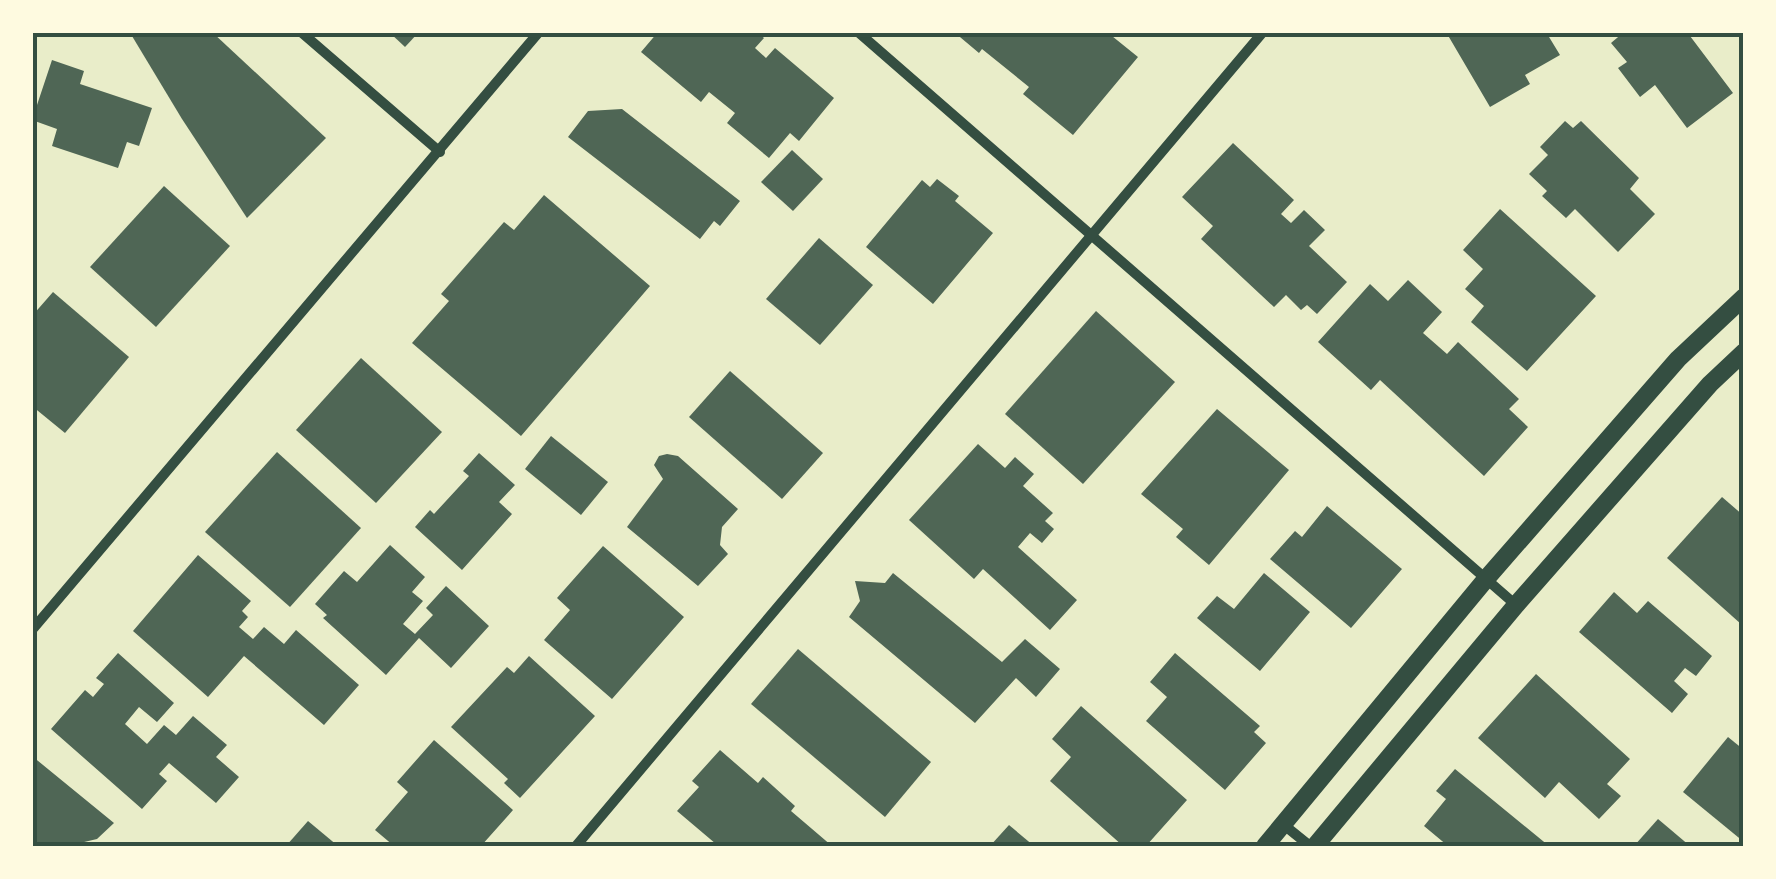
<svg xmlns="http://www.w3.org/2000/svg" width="1776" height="879" font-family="'Fira Sans',sans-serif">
	<rect width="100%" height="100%" fill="#e9edc9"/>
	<!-- building -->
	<g fill="#4f6655">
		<polygon points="135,32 212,32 326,138 247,218 182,119 132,36"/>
		<polygon points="389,32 419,32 405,47"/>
		<polygon points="658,32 757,32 764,38 755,48 766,58 775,48 834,98 799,141 790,133 769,158 727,123 735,113 709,92 701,102 641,52"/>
		<polygon points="954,32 1107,32 1138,57 1073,135 1023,94 1029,87 982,49 979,53"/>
		<polygon points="1446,32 1546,32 1560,55 1525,75 1530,84 1490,107"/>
		<polygon points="1624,32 1662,32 1666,37 1672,32 1687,32 1733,93 1687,128 1655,85 1640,97 1618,68 1627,62 1611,43"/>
		<polygon points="52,60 84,71 80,84 152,108 139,146 127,142 118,168 52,146 57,129 32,120"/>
		<polygon points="622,109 740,201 720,226 714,221 700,239 568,137 588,111"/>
		<polygon points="1565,121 1573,128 1581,121 1639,178 1630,189 1655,214 1618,252 1575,209 1566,218 1542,196 1547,191 1529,174 1548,155 1540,147"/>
		<polygon points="1233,143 1294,200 1281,214 1291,223 1304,210 1325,230 1309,246 1347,282 1317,314 1307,305 1301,310 1286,295 1274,307 1201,239 1213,226 1182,197"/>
		<polygon points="792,150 823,179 793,211 761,182"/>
		<polygon points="937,179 959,196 955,201 993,233 933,304 866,247 922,180 930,187"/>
		<polygon points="164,186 230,246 156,327 90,267"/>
		<polygon points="544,195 650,286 521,436 412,343 449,301 441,294 504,222 514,230"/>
		<polygon points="1500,209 1596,296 1527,371 1471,322 1484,306 1465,289 1483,269 1463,250"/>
		<polygon points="819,238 873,285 820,345 766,299"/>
		<polygon points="1408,280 1442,312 1423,333 1447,354 1458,342 1519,399 1509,409 1528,427 1484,476 1380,380 1371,390 1318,342 1370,284 1388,301"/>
		<polygon points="53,292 129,357 65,433 32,406 32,316"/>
		<polygon points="1096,311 1175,382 1083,484 1005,414"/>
		<polygon points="361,358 442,432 376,503 296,430"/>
		<polygon points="730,371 823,453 782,499 689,417"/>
		<polygon points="1217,409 1289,470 1209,565 1176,537 1183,529 1141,494"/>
		<polygon points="551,436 608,482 581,515 525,469"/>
		<polygon points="978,444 1005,468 1015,457 1034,474 1023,486 1053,513 1045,521 1054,529 1042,543 1030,533 1018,547 1077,600 1050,630 983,569 974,579 909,520"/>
		<polygon points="277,452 361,528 290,607 205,532"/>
		<polygon points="479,453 515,485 499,502 512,514 462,570 415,527 430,510 434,514 469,476 463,471"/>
		<polygon points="667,454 678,456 738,509 722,527 720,545 728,554 698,586 627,527 663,479 654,465 659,456"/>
		<polygon points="1722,497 1744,516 1741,624 1667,558"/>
		<polygon points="1327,506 1402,569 1351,628 1270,559 1295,531 1302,537"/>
		<polygon points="390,545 425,577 412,592 423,601 403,624 415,634 433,615 426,608 446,586 489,626 451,668 419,638 386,675 323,618 327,615 315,604 344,571 357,582"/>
		<polygon points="603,546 684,617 612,699 544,640 570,610 557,598"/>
		<polygon points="198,555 251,601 242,611 248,617 239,627 253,639 264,627 284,644 296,630 359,685 324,725 244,656 208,697 133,631"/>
		<polygon points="893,573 1002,662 1025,639 1060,669 1036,697 1016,678 975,723 849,617 860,601 855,581 885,583"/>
		<polygon points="1264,573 1310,612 1260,671 1197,618 1217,596 1234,609"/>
		<polygon points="1614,592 1637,613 1648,601 1712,656 1696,676 1685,668 1674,681 1688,694 1672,713 1579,632"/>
		<polygon points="798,649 931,762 885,817 751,704"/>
		<polygon points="118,653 174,703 157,722 139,707 125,724 147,744 164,725 176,735 193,716 227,745 216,757 239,777 216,803 169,763 159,774 167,781 142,809 51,729 85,690 93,697 104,684 96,678"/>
		<polygon points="1175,653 1260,726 1254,732 1266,743 1225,790 1146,721 1167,697 1150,682"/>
		<polygon points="529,656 595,716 520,798 504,783 508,779 451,727 507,667 514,673"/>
		<polygon points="1536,674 1630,759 1607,784 1621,796 1599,819 1559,782 1545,798 1478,738"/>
		<polygon points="1081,706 1187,800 1146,846 1123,846 1050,781 1071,757 1052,739"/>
		<polygon points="1728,737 1744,750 1744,842 1683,792"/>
		<polygon points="434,740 513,810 481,846 394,846 375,830 408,792 397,782"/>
		<polygon points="720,750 758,783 763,777 795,806 791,811 832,846 714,846 716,844 677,811 699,787 692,781"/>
		<polygon points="32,756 114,823 97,839 67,846 46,846 40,842 32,846"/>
		<polygon points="1455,769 1549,846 1448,846 1424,826 1446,799 1436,791"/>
		<polygon points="1658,819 1690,846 1634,846"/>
		<polygon points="308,821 338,846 286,846"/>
		<polygon points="1009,825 1034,846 990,846"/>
	</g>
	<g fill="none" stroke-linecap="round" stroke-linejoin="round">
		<!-- minor -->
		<g stroke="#344e41" stroke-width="10">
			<polyline points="301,32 440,152"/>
			<polyline points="858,32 1516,605"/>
			<polyline points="32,630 539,32"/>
			<polyline points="1284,825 1310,846"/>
			<polyline points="576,846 1263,32"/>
		</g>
		<!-- tertiary -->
		<g stroke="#344e41" stroke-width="18">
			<polyline points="1265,846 1486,579 1678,359 1744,297"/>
			<polyline points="1315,846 1516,605 1710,384 1744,352"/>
		</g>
	</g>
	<!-- border -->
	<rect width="1776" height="879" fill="none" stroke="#fefae0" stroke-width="70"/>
	<rect x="35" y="35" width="1706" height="809" fill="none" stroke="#344e41" stroke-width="4"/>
</svg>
